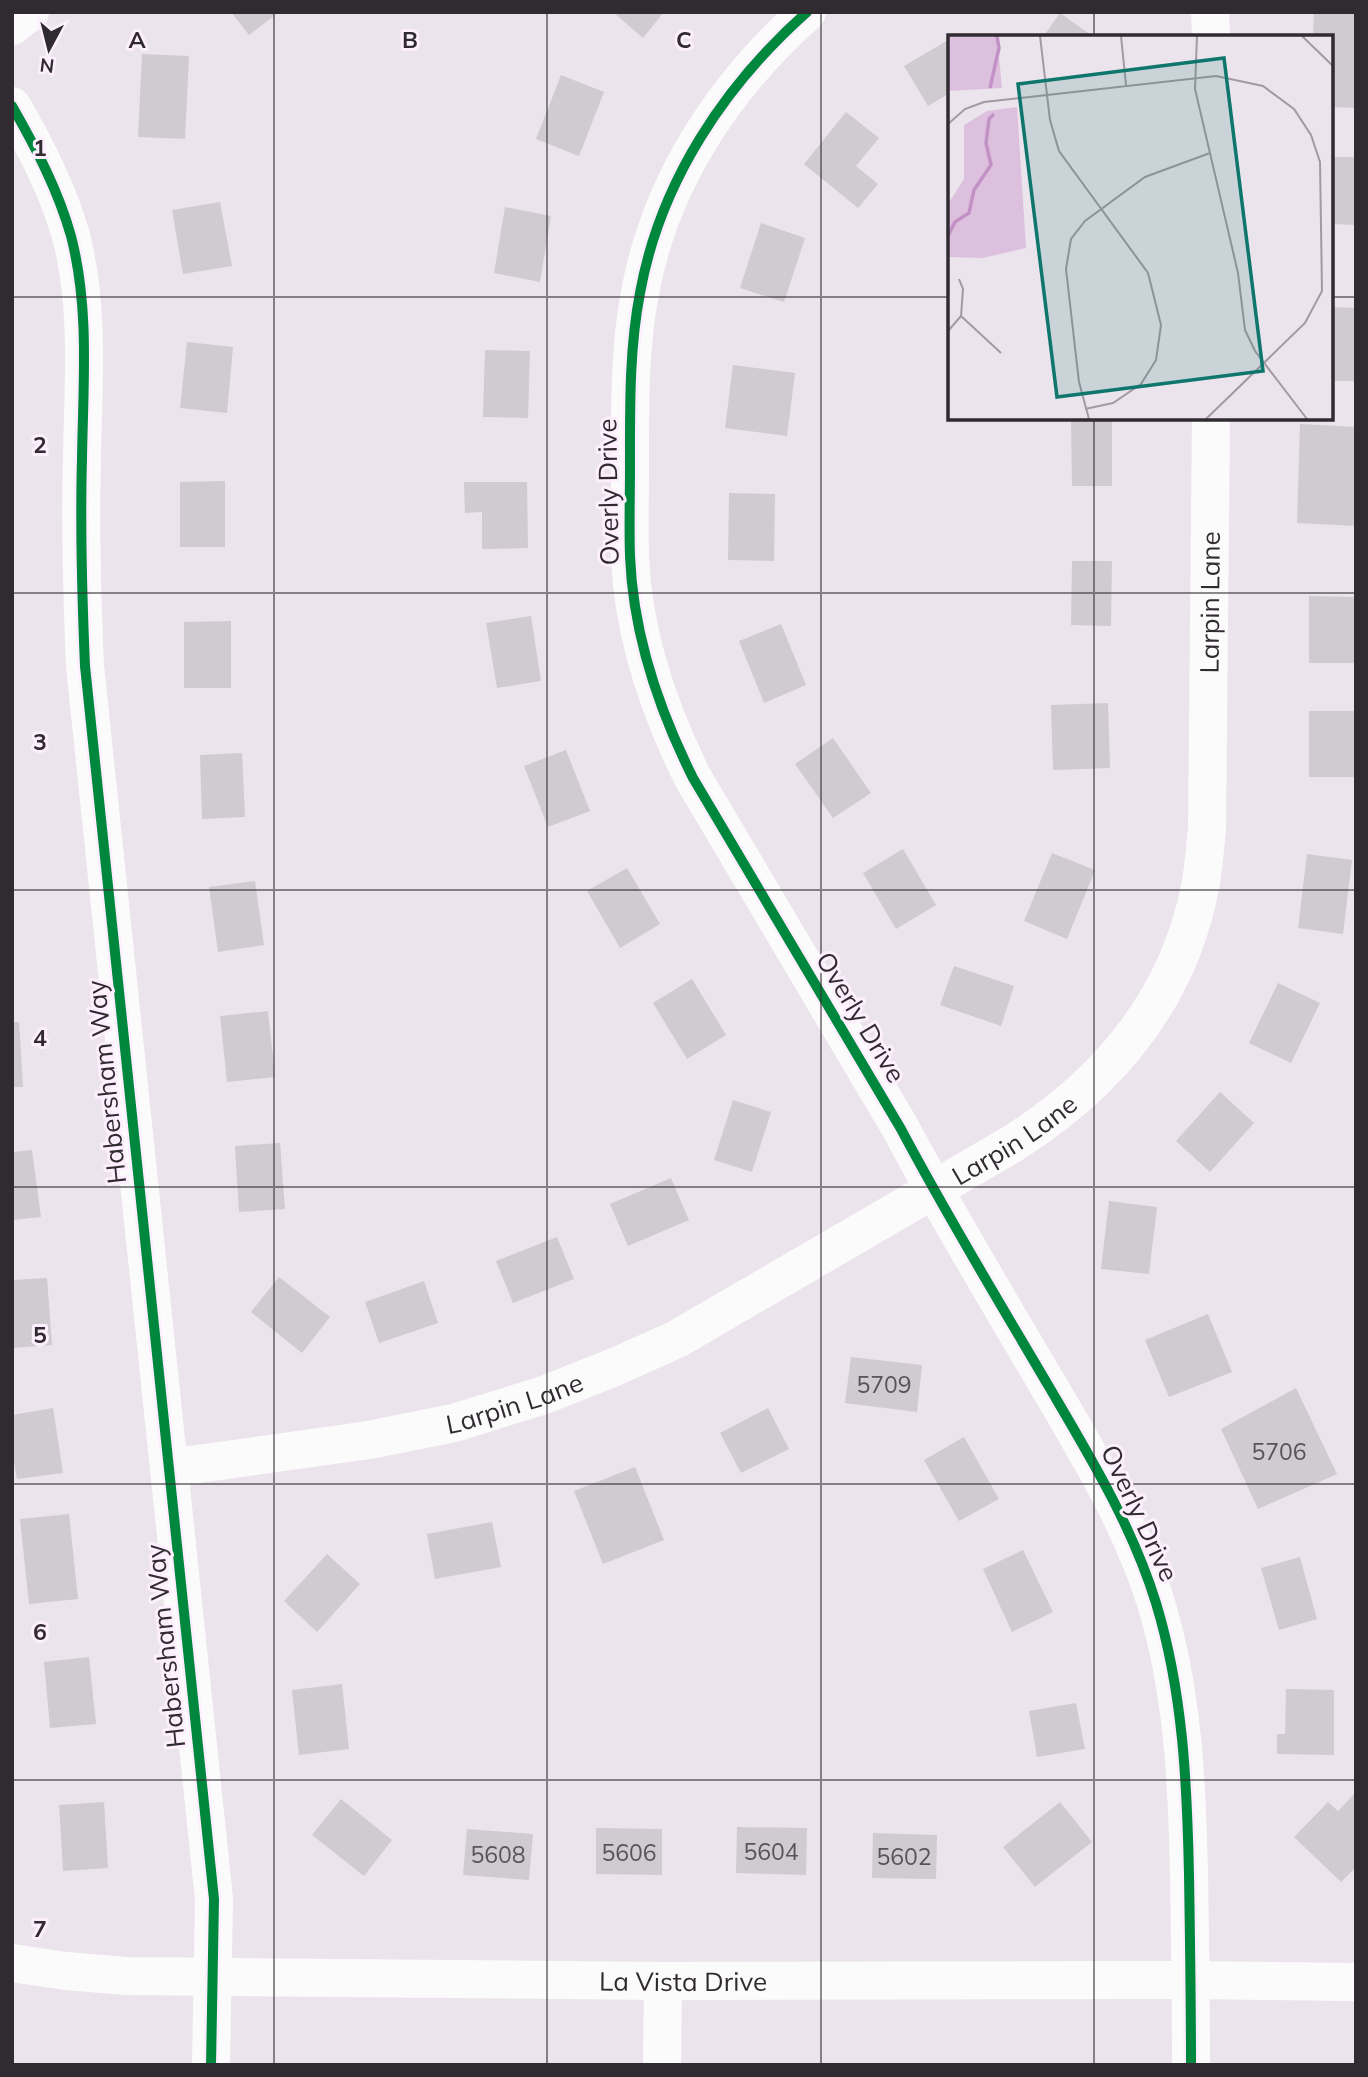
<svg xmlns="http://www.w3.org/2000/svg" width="1368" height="2077" font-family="Mulish,sans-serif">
	<rect width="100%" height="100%" fill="#ece4ec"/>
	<!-- building -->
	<g fill="#d0cbd0">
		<polygon points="231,12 279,12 249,35"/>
		<polygon points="613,12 664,12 643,38"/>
		<polygon points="1314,12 1356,12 1356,108 1331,107 1331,37 1313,37"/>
		<polygon points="1060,13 1094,37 1043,37"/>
		<polygon points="950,39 950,93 928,106 904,66"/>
		<polygon points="142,54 189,56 185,139 138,137"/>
		<polygon points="561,75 604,92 579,156 536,139"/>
		<polygon points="846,112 879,138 856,166 878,184 858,208 804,164"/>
		<polygon points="1331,157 1356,157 1356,225 1331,224"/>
		<polygon points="220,202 232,266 183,274 172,210"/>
		<polygon points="505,207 551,216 540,282 494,273"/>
		<polygon points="761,223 805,238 784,302 740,288"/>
		<polygon points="1331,307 1356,308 1356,381 1331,381"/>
		<polygon points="187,342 233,347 227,413 180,408"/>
		<polygon points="485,350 530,351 528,418 483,417"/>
		<polygon points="733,365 795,373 787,436 725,428"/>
		<polygon points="1071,419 1112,419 1112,486 1072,486"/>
		<polygon points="1300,424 1356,427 1356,526 1297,523"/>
		<polygon points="225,481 225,547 180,547 180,482"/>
		<polygon points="464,482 527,482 528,548 482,549 482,512 465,513"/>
		<polygon points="729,493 775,494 774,561 728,560"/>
		<polygon points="1072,561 1112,561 1111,626 1071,625"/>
		<polygon points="1309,596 1356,597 1356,663 1309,663"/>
		<polygon points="531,616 541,681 497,688 486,623"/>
		<polygon points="231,621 231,688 184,688 184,622"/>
		<polygon points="781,624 806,685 764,703 739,641"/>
		<polygon points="1108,703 1110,768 1053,770 1051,705"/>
		<rect x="1309" y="711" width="47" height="66"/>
		<polygon points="833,738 871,793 833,818 795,764"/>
		<polygon points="566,750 590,811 548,827 524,766"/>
		<polygon points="242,753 245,817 202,819 200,755"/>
		<polygon points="903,849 936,905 896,929 863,873"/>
		<polygon points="1052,853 1095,870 1067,939 1024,921"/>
		<polygon points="1307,854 1352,860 1343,934 1298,928"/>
		<polygon points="627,868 660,924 620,948 587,891"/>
		<polygon points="255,881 264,945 218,952 209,887"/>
		<polygon points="954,966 1014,986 1001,1026 940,1005"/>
		<polygon points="692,979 726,1035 687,1059 653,1003"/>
		<polygon points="1278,983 1320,1003 1291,1063 1249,1043"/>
		<polygon points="268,1011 275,1077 227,1082 220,1016"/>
		<polygon points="12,1022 19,1022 23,1087 12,1087"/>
		<polygon points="1220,1092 1254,1123 1210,1172 1176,1141"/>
		<polygon points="733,1100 771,1112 752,1172 714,1160"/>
		<polygon points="280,1143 285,1209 239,1212 235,1146"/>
		<polygon points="32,1150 41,1217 12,1220 12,1152"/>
		<polygon points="671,1178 689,1220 628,1246 610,1204"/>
		<polygon points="1109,1201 1157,1207 1149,1274 1101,1269"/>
		<polygon points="557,1237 574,1279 513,1303 496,1261"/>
		<polygon points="279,1277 330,1317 302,1353 251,1312"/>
		<polygon points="47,1278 52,1345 12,1348 12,1280"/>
		<polygon points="424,1281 438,1323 379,1343 365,1302"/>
		<polygon points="1208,1314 1232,1372 1169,1397 1145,1340"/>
		<polygon points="851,1357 922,1365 917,1412 845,1403"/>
		<polygon points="1296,1388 1337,1474 1258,1509 1221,1429"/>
		<polygon points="53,1408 63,1473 17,1479 12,1450 12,1415"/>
		<polygon points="768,1408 789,1449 741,1473 720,1433"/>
		<polygon points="964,1437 999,1499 959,1521 924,1460"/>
		<polygon points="635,1467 664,1540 603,1564 574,1491"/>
		<polygon points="69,1514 78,1599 29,1604 20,1519"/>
		<polygon points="492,1522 501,1567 435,1579 427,1534"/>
		<polygon points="1023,1550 1053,1612 1012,1632 983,1569"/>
		<polygon points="327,1554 360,1584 317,1632 284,1601"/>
		<polygon points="1300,1557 1317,1619 1279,1630 1261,1568"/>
		<polygon points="89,1657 96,1724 50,1728 44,1662"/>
		<polygon points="342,1684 349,1749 299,1755 292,1690"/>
		<polygon points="1286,1689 1334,1690 1334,1755 1277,1754 1277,1734 1285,1734"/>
		<polygon points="1076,1703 1085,1749 1037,1757 1029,1711"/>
		<polygon points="1356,1792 1356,1867 1341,1882 1294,1837 1328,1802 1338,1811"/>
		<polygon points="341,1799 392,1840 364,1876 312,1835"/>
		<polygon points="104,1802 108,1868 63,1871 59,1805"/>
		<polygon points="1060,1802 1092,1842 1035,1887 1003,1847"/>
		<polygon points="737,1827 807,1828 806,1875 736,1873"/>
		<polygon points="596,1828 662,1829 662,1875 596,1874"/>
		<polygon points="467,1829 533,1834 529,1880 463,1875"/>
		<polygon points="873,1833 937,1835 936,1879 872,1878"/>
	</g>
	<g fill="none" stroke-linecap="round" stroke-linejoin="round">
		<!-- minor -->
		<g stroke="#fcfbfc" stroke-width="38">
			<path d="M807,12C724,86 660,182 640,293C629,350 630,409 630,467C630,496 629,527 630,556C633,635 658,708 693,778L901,1129C947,1216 998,1300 1048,1385C1089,1455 1132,1525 1156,1603C1183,1692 1187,1782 1189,1874C1190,1938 1191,2001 1191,2065"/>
			<polyline points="1210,12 1211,37"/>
			<polyline points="12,26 30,12"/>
			<path d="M12,106C36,148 58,190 71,236C90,309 83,385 82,459C80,528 82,596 85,666L214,1899L211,2065"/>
			<path id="s1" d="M169,1468L369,1440L454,1423L544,1395L617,1366L677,1339L1012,1144C1110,1082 1180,998 1201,882C1204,865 1205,846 1207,829L1211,418"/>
			<path id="s2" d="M12,1963L66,1971L126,1976L663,1981L1191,1980L1356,1982"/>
			<polyline points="662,2065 663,1981"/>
		</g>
		<!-- cycleway casing -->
		<g stroke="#fdeffe" stroke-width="15">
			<g id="cycleway">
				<path d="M807,12C724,86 660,182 640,293C629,350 630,409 630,467C630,496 629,527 630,556C633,635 658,708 693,778L901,1129C947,1216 998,1300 1048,1385C1089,1455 1132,1525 1156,1603C1183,1692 1187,1782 1189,1874C1190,1938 1191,2001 1191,2065"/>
				<path d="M12,106C36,148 58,190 71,236C90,309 83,385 82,459C80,528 82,596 85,666L214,1899L211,2065"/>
			</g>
		</g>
		<!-- cycleway -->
		<use href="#cycleway" stroke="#00873e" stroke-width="10"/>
	</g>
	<!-- grid -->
	<path fill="none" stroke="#302b30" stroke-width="2" stroke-opacity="0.55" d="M274,12V2065M547,12V2065M821,12V2065M1094,12V37M12,297H950M1331,297H1356M1094,418V2065M12,593H1356M12,890H1356M12,1187H1356M12,1484H1356M12,1780H1356"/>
	<g text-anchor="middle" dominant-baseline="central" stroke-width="6" stroke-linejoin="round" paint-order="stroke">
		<!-- number labels -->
		<g font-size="23" fill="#585358">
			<text x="884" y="1384">5709</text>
			<text x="1279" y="1451">5706</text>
			<text x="771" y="1851">5604</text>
			<text x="629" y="1852">5606</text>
			<text x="498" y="1854">5608</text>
			<text x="904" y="1856">5602</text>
		</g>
		<!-- street labels -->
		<g font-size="26" fill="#302b30" stroke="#fdeffe">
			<text transform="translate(608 492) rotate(-91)">Overly Drive</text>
			<text stroke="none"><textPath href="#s1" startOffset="1528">Larpin Lane</textPath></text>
			<text transform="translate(861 1017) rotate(59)">Overly Drive</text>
			<text transform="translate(106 1082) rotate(-96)">Habersham Way</text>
			<text stroke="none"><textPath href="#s1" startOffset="919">Larpin Lane</textPath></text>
			<text stroke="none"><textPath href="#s1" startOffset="352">Larpin Lane</textPath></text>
			<text transform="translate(1140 1513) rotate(65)">Overly Drive</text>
			<text transform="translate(165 1646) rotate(-96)">Habersham Way</text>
			<text stroke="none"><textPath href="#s2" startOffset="672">La Vista Drive</textPath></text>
		</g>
	</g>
	<!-- overview -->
	<g transform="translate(948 35)">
		<rect width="385" height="385" fill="#ece4ec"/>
		<path d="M0,1H49L54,53L1,56ZM69,72L78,213L35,223L0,222V169L16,144V90L39,76Z" fill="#dcc0de"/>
		<path fill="none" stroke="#c292c6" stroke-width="3.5" d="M42,53L51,13L49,1M0,201L7,187L21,178L26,155L43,130L38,108L41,84L46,79"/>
		<path fill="none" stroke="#a19aa1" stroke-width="2" d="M92,1L102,85L111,116L200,238L213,290L208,325L193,349L165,368L137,374M173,1L178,50M249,1L247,54L290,238L297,295L307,316L359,384M354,1L385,31M0,89L17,74L36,67L268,41L315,51L346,74L363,100L372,127L374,256L357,288L258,384M13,281L53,318M0,296L13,281L15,254L11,244M141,384L131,347L118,234L123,204L137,186L197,142L262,118"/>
		<path fill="#0f766e" fill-opacity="0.15" stroke="#0f766e" stroke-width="3.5" d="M276,23L315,336L109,362L70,49Z"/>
		<rect width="385" height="385" fill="none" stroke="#302b30" stroke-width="3.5"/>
	</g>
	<g font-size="23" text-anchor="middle" font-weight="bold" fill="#302b30" stroke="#fdeffe" stroke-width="6" stroke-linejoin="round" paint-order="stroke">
		<text x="137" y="48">A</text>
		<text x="410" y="48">B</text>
		<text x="684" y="48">C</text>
		<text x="40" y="156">1</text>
		<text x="40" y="453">2</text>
		<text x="40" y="750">3</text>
		<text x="40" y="1046">4</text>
		<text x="40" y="1343">5</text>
		<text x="40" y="1640">6</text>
		<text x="40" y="1937">7</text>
	</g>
	<!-- border -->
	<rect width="1368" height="2077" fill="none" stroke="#302b30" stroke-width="28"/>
	<!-- north arrow -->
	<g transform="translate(49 49) rotate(187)" stroke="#fdeffe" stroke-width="5" paint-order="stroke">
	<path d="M0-5L12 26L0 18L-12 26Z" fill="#302b30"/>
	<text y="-10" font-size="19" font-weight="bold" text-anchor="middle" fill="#302b30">N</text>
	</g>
</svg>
